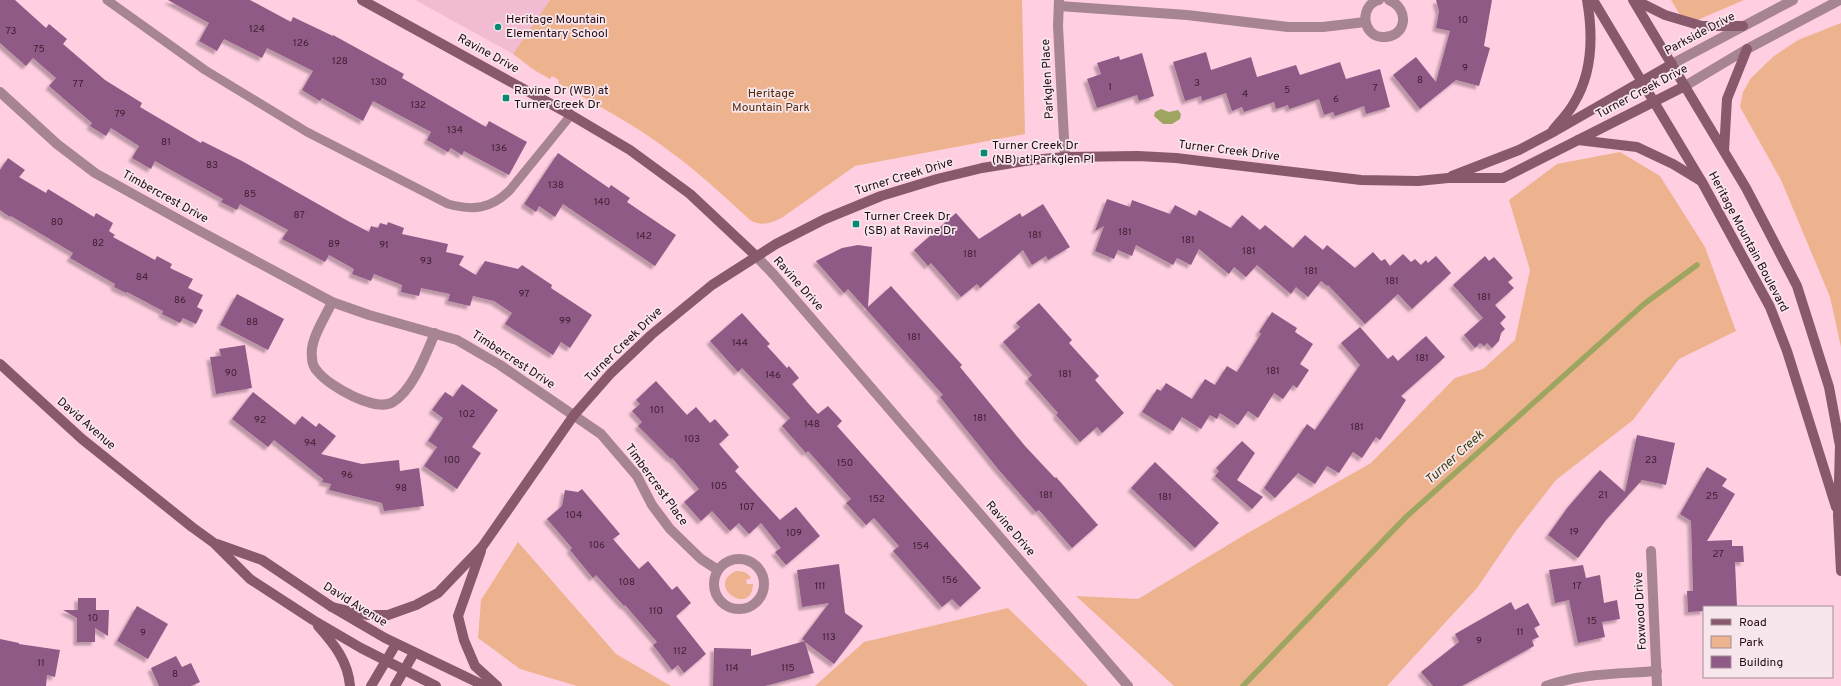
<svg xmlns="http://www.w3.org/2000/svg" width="1841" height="686" font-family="Overpass,sans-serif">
	<defs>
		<filter id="shadow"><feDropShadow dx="-3.5" dy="3.5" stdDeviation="1" flood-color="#0004"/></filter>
	</defs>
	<rect width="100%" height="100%" fill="#ffcee1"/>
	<!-- built -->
	<polygon fill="#f1bcd1" points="415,0 550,0 513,54"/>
	<!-- green -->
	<g fill="#edb38e">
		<path d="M550,0H1022L1025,134L855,166L783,217C772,223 761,227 750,220C723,195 697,171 668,150C634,124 595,104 558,83L559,80L552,76L550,79L534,70L513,54Z"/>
		<polygon points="1671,0 1744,0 1686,25"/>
		<polygon points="1841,23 1841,347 1830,297 1781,180 1740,107 1743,92 1751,78 1774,56 1798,40"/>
		<polygon points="1620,152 1660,176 1705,247 1736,331 1679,359 1633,420 1556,480 1516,531 1477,588 1387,686 1174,686 1076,596 1138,599 1246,534 1371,463 1455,378 1483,369 1515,340 1530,270 1509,200 1557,164"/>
		<polygon points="518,542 616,654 671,686 577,686 520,669 478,638 481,600"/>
		<path d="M736,571C742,571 748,572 751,578L746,580L747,584H753C752,618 704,586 736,571Z"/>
		<polygon points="1008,608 1088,686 815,686 864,642"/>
	</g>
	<!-- water -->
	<polygon fill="#9ea561" points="1161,109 1169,112 1178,110 1181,114 1180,119 1172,124 1163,124 1154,116 1155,112"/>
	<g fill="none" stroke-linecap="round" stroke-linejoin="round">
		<!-- stream -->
		<polyline stroke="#9ea561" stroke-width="5.5" points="1243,686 1406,517 1644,304 1697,265"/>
	</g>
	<!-- building -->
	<g fill="#8f5a85" filter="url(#shadow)">
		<polygon points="0,0 15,0 46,28 49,24 67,39 63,44 105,80 142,103 140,107 201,143 202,141 242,161 348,221 369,232 371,226 378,228 380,223 387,225 388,222 404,228 402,234 448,244 446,252 464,256 459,265 476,275 485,261 518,269 522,265 552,285 551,288 592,315 570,348 561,342 553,355 505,324 512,313 494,301 473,296 470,306 448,301 450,294 421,288 419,296 401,292 402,285 374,274 371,281 352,274 354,269 329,255 325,262 282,239 288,230 240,204 237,210 221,202 223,199 155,161 151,169 132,158 139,146 111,128 106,136 90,126 92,123 49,86 56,78 33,58 26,66 0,43"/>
		<polygon points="168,0 250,0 291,22 293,17 333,36 333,35 404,74 402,78 486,127 489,121 527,142 509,175 464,151 462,155 451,148 448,152 427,140 431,132 373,101 363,121 322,98 320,101 302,90 313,71 267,48 262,58 224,39 217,51 199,41 209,23"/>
		<polygon points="1436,0 1492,0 1484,46 1490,48 1479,86 1456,80 1420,109 1393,75 1416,57 1436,82 1450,31 1436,28 1439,11"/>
		<polygon points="1206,52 1211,70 1251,57 1257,77 1296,65 1300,75 1340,62 1346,79 1380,69 1390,107 1366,114 1364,106 1335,116 1333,112 1324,115 1319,99 1289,109 1288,105 1276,109 1274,102 1244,112 1242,107 1232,111 1226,93 1202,101 1201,96 1185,101 1173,62"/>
		<polygon points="1142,53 1154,96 1139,101 1137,95 1097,108 1087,79 1101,74 1097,63 1119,56 1120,60"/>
		<polygon points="558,153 609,188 611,185 630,198 627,202 676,235 655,266 563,204 555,217 539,206 536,212 524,204"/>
		<polygon points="8,158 25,170 19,177 46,193 48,189 94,217 96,213 113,223 109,231 115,235 113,237 155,260 157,256 172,264 170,268 193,279 188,288 203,295 197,307 203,310 196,324 183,318 180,323 162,314 163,311 127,292 126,293 114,287 115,284 70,258 73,253 11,216 10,217 0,210 0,170"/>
		<polygon points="1107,199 1130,207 1132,200 1170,214 1175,205 1196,216 1199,210 1231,228 1242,215 1260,230 1265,225 1293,248 1305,235 1323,250 1327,245 1355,268 1373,252 1381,261 1385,259 1390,266 1403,254 1411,262 1415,259 1421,265 1426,260 1428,263 1436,256 1451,273 1412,309 1398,294 1365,324 1328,285 1327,286 1321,281 1308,297 1296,287 1291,294 1257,265 1246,277 1234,267 1229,274 1199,249 1191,265 1177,258 1173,265 1136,245 1132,256 1118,250 1114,259 1095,251 1104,226 1095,231"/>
		<polygon points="1043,204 1070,247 1048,260 1046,256 1032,265 1023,250 980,288 977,284 961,297 931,263 928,266 914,250 956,213 979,239 1020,213 1022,217"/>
		<polygon points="858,245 872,247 868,307 891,286 962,365 960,367 1025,446 1055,478 1056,477 1098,525 1072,548 1039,510 1036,512 998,469 940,397 943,395 848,289 844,293 816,261 842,248"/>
		<polygon points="1485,256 1489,261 1494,257 1513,278 1508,282 1514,288 1495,305 1506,317 1500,323 1505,329 1501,333 1499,341 1492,348 1487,343 1484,346 1480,343 1475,348 1464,335 1483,318 1453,285"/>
		<polygon points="237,294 284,319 268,350 220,325"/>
		<polygon points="1039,303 1072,340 1069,343 1099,376 1095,380 1124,413 1102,433 1097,427 1080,442 1056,415 1058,413 1028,379 1032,375 1003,342 1020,327 1016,323"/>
		<polygon points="1272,312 1297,328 1295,332 1313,344 1300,364 1309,370 1297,388 1293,385 1283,399 1274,393 1258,418 1248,411 1238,425 1220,413 1217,419 1210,415 1201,429 1182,417 1173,431 1142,412 1157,389 1161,391 1166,383 1192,399 1205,379 1215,385 1227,366 1237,372 1261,334 1259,332"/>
		<polygon points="742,313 770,344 767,346 787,368 789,366 799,378 792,384 808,403 818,414 828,406 842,421 837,426 981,588 960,607 952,599 942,607 893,551 899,546 874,518 866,525 846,503 851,499 808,451 806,453 782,426 790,418 742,368 738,372 710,341"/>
		<polygon points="1360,327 1388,359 1393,355 1398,361 1426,336 1445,357 1401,396 1406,400 1380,440 1376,437 1362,458 1353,452 1339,473 1327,466 1315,484 1298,473 1275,498 1264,488 1307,424 1315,430 1360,365 1341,343"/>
		<polygon points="245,345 252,388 216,394 210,357 221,356 219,349"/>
		<polygon points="656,381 687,415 696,407 710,423 715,419 729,435 719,444 739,467 735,471 780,520 796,507 820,536 786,565 775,552 781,548 761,523 749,534 739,523 730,531 712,511 701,521 684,502 699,489 672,458 671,459 638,426 642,422 632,411 640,404 636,400"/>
		<polygon points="462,384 498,410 472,447 481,453 457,489 424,466 437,447 428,441 443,418 432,410 445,392 453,397"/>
		<polygon points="253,392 295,425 302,416 316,427 319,423 336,436 321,454 362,464 399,460 400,471 419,468 424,506 384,511 382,503 329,490 331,484 322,482 323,479 274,440 268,447 232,419"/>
		<polygon points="1637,435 1675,443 1666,485 1642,480 1606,520 1578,558 1548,535 1568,507 1600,470 1625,492"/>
		<polygon points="1242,441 1255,453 1237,480 1263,497 1252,509 1215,476 1219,471 1216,468"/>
		<polygon points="1155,462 1219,523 1195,548 1131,488"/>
		<polygon points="1707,467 1727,479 1722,486 1735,494 1707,541 1732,540 1732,546 1743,546 1744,562 1735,562 1737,607 1704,607 1704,611 1688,612 1687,591 1693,591 1691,521 1680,514"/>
		<polygon points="582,489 620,534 613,539 639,569 648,561 672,590 677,586 691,603 676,616 706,654 684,673 678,665 672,670 653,645 657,642 625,605 624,606 596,575 593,578 570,550 572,548 547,519 562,506 565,490 578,492"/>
		<polygon points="839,564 845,613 863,626 834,664 805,642 814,673 765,686 713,686 714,648 751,649 751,656 805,641 802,639 829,603 802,607 797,570"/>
		<polygon points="1583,565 1586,578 1600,575 1604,603 1617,600 1620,619 1602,622 1605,637 1578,643 1569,600 1555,603 1549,570"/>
		<polygon points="78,598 96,598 96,610 109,610 108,636 95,628 95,642 77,642 77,618 63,610 78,610"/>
		<polygon points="1511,602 1515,610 1528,603 1540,625 1534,628 1539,637 1532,640 1534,646 1462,686 1433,686 1421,672 1459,642 1455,634"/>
		<polygon points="137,606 168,624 148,659 117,641"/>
		<polygon points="0,639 19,643 19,644 60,650 55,677 47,675 46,686 0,686"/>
		<polygon points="176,656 182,667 191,663 200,682 191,686 159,686 151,668"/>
	</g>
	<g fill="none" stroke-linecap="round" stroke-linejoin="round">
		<!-- lane -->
		<path stroke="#a68491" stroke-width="9" d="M107,0L205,70L307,132L448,204C473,211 491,209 510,190L571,115"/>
		<!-- street -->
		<g stroke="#a68491" stroke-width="10">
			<polyline points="1059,0 1058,26 1065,157"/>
			<path d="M1379,0C1359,5 1362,36 1382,37C1406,39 1411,9 1389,0"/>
			<polyline points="1059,6 1187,15 1288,27 1323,27 1365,22"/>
			<polyline points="1672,64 1793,0"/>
			<polyline points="1685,86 1747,49 1840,0"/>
			<polyline points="0,92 57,144 95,173 196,229 332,302 369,315 457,340 500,365 601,434 637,476 652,505 670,529 701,559 718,570"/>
			<polyline points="756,256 774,275 1128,686"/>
			<path d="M332,302C325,318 309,340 312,358C312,363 314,368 318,372C329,386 376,413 393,402C413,390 426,354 435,333"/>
			<polyline points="1651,551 1657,686"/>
			<circle cx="739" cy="584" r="25"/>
			<path d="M1546,686C1581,673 1620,674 1657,671"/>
		</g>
		<!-- secondary -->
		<g stroke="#88596c" stroke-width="10">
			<polyline points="362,0 571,115 630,150 690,194 756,256"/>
			<polyline points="1593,0 1702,182 1770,307 1787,351 1836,507"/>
			<polyline points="1633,0 1746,188 1797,286 1829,387 1840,446 1838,515 1841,571"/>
			<polyline points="1635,0 1665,15 1702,26 1743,26"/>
			<path d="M1553,130C1560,121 1569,113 1574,103C1593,72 1593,34 1587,0"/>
			<polyline points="1578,140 1637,147 1673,164 1701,181"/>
			<polyline points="1724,151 1727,99 1747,49"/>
			<polyline points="1452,176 1519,150 1555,131 1672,64"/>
			<polyline points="0,364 82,439 192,527 214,543 250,579 313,620 361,648 436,686"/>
			<polyline points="217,544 262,560 332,607 385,638 485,686"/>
			<polyline points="481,551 458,616 464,640 475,666 497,686"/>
			<polyline points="332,607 367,615 388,615 416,605 438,593 482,547 574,415 611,373 651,335 712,285 776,244 825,219 881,196 937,179 982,168 1032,160 1065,157 1138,156 1176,158 1361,180 1418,181 1448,178 1503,178 1685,86"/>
			<path d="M318,626C334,644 348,661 350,686"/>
			<polyline points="371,686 396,644"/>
			<polyline points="395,686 414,653"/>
		</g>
	</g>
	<!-- markers -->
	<g fill="#048b72" stroke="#f7e6ec" stroke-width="1.5">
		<circle cx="498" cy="27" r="4"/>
		<rect x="502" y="94" width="8" height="8" rx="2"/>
		<rect x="980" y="149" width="8" height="8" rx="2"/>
		<rect x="852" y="220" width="8" height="8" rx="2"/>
	</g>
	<g text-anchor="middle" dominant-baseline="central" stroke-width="3.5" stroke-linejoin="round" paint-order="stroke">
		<!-- number labels -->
		<g font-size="10" fill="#3f1d32">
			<text x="1463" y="20">10</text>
			<text x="257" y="29">124</text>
			<text x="11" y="31">73</text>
			<text x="301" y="43">126</text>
			<text x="39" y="49">75</text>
			<text x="340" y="61">128</text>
			<text x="1465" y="68">9</text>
			<text x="1420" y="80">8</text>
			<text x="379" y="82">130</text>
			<text x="1197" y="83">3</text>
			<text x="78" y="84">77</text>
			<text x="1110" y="87">1</text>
			<text x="1375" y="88">7</text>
			<text x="1287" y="90">5</text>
			<text x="1245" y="94">4</text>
			<text x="1336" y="99">6</text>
			<text x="418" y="105">132</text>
			<text x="120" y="114">79</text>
			<text x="455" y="130">134</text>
			<text x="166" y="142">81</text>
			<text x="499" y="148">136</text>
			<text x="212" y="165">83</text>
			<text x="556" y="185">138</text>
			<text x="250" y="194">85</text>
			<text x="602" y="202">140</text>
			<text x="299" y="215">87</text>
			<text x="57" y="222">80</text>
			<text x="1125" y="232">181</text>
			<text x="1035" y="235">181</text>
			<text x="644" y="236">142</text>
			<text x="1188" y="240">181</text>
			<text x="98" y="243">82</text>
			<text x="334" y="244">89</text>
			<text x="384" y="245">91</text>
			<text x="1249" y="251">181</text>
			<text x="970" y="254">181</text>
			<text x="426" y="261">93</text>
			<text x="1311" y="271">181</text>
			<text x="142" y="277">84</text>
			<text x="1392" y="281">181</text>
			<text x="524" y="294">97</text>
			<text x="1484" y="297">181</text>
			<text x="180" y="300">86</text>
			<text x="565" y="321">99</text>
			<text x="252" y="322">88</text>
			<text x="914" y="337">181</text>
			<text x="740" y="343">144</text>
			<text x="1422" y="358">181</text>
			<text x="1273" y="371">181</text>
			<text x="231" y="373">90</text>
			<text x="1065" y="374">181</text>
			<text x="773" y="375">146</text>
			<text x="657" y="410">101</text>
			<text x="467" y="414">102</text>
			<text x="980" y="418">181</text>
			<text x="260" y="420">92</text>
			<text x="812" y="424">148</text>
			<text x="1357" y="427">181</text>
			<text x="692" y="439">103</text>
			<text x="310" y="443">94</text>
			<text x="452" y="460">100</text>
			<text x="1651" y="460">23</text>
			<text x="845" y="463">150</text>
			<text x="347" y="475">96</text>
			<text x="719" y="486">105</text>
			<text x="401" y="488">98</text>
			<text x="1046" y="495">181</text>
			<text x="1603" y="495">21</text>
			<text x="1712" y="496">25</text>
			<text x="1165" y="497">181</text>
			<text x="877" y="499">152</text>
			<text x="747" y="507">107</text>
			<text x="574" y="515">104</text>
			<text x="1574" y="532">19</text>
			<text x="794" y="533">109</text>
			<text x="597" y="545">106</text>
			<text x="921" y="546">154</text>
			<text x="1718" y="554">27</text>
			<text x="950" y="580">156</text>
			<text x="627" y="582">108</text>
			<text x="820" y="586">111</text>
			<text x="1577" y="586">17</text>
			<text x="656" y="611">110</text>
			<text x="93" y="618">10</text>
			<text x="1592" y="621">15</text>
			<text x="1520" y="632">11</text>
			<text x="143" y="633">9</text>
			<text x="829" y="637">113</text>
			<text x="1479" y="641">9</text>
			<text x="680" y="651">112</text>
			<text x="41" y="663">11</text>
			<text x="732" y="668">114</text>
			<text x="788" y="668">115</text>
			<text x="175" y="674">8</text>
		</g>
		<!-- poi labels -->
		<g font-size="12" fill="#240916" stroke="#f7e6ec" text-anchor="start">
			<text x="506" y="20">Heritage Mountain<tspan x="506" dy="14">Elementary School</tspan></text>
			<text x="514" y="91">Ravine Dr (WB) at<tspan x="514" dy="14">Turner Creek Dr</tspan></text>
			<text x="992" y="146">Turner Creek Dr<tspan x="992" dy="14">(NB) at Parkglen Pl</tspan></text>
			<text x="864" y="217">Turner Creek Dr<tspan x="864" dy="14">(SB) at Ravine Dr</tspan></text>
		</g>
		<!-- street labels -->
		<g font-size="12" fill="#240916" stroke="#f7e6ec">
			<text transform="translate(1700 34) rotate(-28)">Parkside Drive</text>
			<text transform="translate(488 54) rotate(29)">Ravine Drive</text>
			<text transform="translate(1048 79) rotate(-93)">Parkglen Place</text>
			<text transform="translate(1642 92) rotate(-28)">Turner Creek Drive</text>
			<text transform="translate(1229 151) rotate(7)">Turner Creek Drive</text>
			<text transform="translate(904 177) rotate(-17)">Turner Creek Drive</text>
			<text transform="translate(165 197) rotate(29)">Timbercrest Drive</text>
			<text transform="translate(1748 242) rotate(62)">Heritage Mountain Boulevard</text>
			<text transform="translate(798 284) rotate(48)">Ravine Drive</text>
			<text transform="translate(624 345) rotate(-44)">Turner Creek Drive</text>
			<text transform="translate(513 360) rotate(33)">Timbercrest Drive</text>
			<text transform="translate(86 424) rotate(41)">David Avenue</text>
			<text transform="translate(656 485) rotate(54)">Timbercrest Place</text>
			<text transform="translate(1010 529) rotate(49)">Ravine Drive</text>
			<text transform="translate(355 605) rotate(32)">David Avenue</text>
			<text transform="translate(1641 611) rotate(-93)">Foxwood Drive</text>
		</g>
		<!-- park labels -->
		<g font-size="12" fill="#532b0c" stroke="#f7e6ec">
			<text x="771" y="94">Heritage<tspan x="771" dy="14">Mountain Park</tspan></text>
		</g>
		<!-- water labels -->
		<g font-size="13" font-style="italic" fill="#3b3f08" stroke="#f7e6ec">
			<text transform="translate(1455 458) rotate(-42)">Turner Creek</text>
		</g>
	</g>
	<!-- legend -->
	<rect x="1703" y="606" width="130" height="72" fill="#f7e6ec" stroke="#a38e96"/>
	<rect x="1711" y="619" width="20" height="6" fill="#88596c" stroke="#a38e96"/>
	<text x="1739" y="626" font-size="12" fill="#240916">Road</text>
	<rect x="1711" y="636" width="20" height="12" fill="#edb38e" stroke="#a38e96"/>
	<text x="1739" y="646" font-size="12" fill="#240916">Park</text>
	<rect x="1711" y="656" width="20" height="12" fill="#8f5a85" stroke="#a38e96"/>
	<text x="1739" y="666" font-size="12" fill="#240916">Building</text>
</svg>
